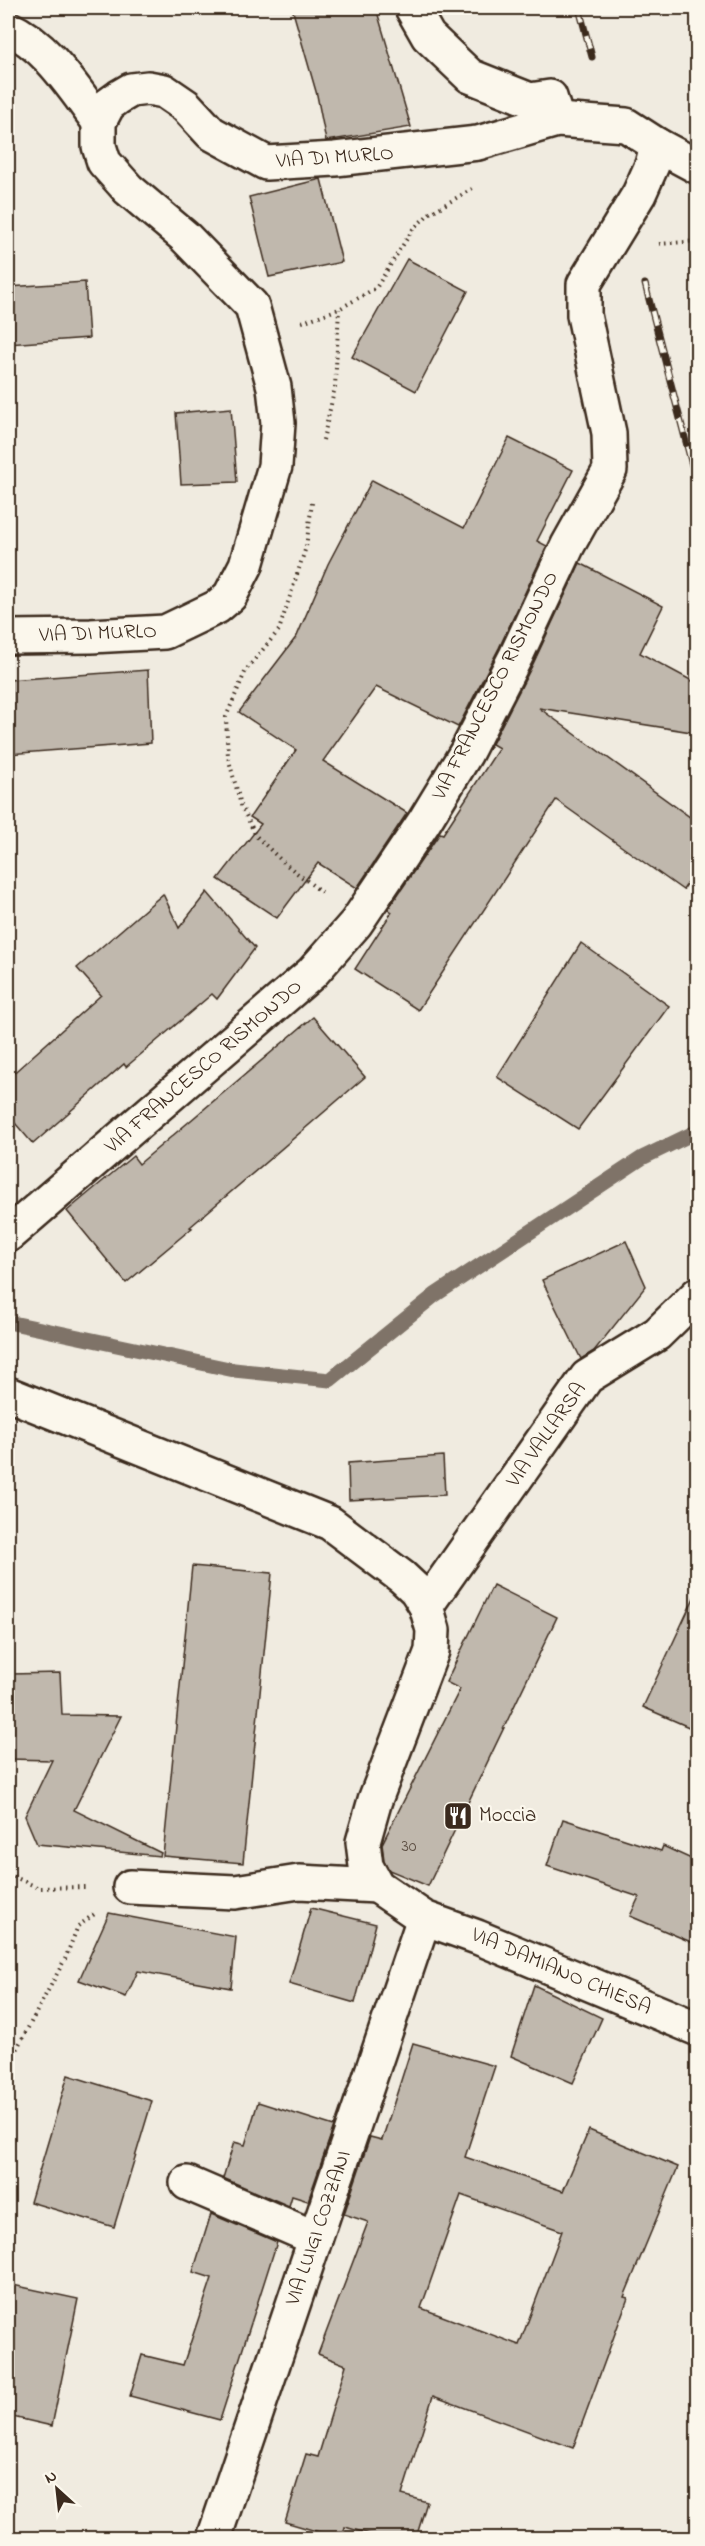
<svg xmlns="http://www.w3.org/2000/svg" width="705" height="2546" font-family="'Indie Flower',sans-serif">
	<rect width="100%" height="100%" fill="#f0ebe0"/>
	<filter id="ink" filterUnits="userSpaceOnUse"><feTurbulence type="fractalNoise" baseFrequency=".0167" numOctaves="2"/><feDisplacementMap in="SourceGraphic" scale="12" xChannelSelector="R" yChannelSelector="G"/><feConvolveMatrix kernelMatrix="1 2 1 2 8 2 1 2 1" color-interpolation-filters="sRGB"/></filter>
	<g filter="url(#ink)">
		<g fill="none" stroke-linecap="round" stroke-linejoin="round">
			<!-- stream -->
			<polyline stroke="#7f7367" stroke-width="15" points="8,1322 234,1370 330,1380 435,1295 642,1158 698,1131"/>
		</g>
		<!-- building -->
		<g fill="#c0b8ad" stroke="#3b2a1e" stroke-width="1.5" fill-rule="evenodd">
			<polygon points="292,8 376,8 411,127 326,141 317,95"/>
			<polygon points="321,179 342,262 269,277 249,197"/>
			<polygon points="407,259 468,291 416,391 352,357"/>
			<polygon points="85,282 89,338 8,344 8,287"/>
			<polygon points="231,408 237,482 181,484 176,413"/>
			<polygon points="509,438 573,470 537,541 547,546 499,648 458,727 376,687 323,761 407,813 357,888 318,863 277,918 218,879 261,824 250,817 296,750 239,712 297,636 328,564 372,480 464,528"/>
			<polygon points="580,563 663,606 640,653 698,684 698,733 539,708 698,823 698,868 683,890 556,800 418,1010 355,969 392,912 388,909 440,833 443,834 499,748 492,744 533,664"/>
			<polygon points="148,670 151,743 8,754 8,680"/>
			<polygon points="207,892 255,948 217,999 212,994 126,1067 124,1064 33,1144 8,1115 8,1078 101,995 77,968 163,894 179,928"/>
			<polygon points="581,943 669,1006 578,1129 497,1077"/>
			<polygon points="313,1017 365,1077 190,1227 192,1228 126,1283 67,1211 133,1156 139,1164"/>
			<polygon points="626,1241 646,1286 594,1351 581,1359 542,1280"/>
			<polygon points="443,1456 445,1495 349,1500 348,1463"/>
			<polygon points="192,1566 272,1573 243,1863 163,1856"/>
			<polygon points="493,1585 557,1617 428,1886 389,1870 384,1860 382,1844 460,1689 446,1682"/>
			<polygon points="698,1589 698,1731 643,1707"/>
			<polygon points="60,1673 62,1715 121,1716 74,1810 161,1853 160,1856 37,1844 25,1816 52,1760 8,1759 9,1674"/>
			<polygon points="563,1819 661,1851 663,1846 698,1862 698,1945 630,1916 639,1897 547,1866"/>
			<polygon points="311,1908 376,1924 355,2003 289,1984"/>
			<polygon points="109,1913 236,1937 231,1988 138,1971 126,1997 79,1980"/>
			<polygon points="534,1985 602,2018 573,2083 511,2056"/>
			<path d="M413,2043L495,2066L465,2157L563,2191L589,2130L678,2167L624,2297L628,2298L573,2448L433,2396L402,2495L427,2502L416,2538H383L345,2527L342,2538H340L285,2522L306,2454L318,2457L346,2365L318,2354L368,2222L344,2214L370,2137L382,2140ZM461,2195L562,2231L519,2345L421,2308Z"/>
			<polygon points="68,2075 152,2101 114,2227 30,2202"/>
			<polygon points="258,2102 334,2126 308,2201 292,2196 289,2206 223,2178 234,2142 245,2145"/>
			<polygon points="211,2214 277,2242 220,2420 130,2396 142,2355 183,2365 212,2278 193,2272"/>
			<polygon points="8,2284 78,2299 52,2426 8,2416"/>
		</g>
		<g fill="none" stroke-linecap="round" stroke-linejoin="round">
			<!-- minor casing -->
			<g stroke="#3b2a1e" stroke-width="38">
				<g id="minor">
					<polyline points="412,8 428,36 470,76 530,100 550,97 557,120"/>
					<path d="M8,28C48,46 73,88 99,122"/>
					<polyline points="8,637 91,636 165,632 217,607 230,596 246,565 275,466 278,423 274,387 252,306 185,237 128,189 104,162 99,146 99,122 108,105 119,97 131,90 148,88 164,91 186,106 211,133 266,163 335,159 478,143 557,120 626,125 657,145 698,167"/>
					<polyline points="8,1235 312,973 356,923 424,822 466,753 516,656 568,545 610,470 609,433 584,315 584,284 639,194 652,165 657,145"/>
					<polyline points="8,1394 330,1523 402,1577 416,1590 426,1606 433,1630 432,1651 375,1800 363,1842 366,1866 377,1886 424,1918 477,1937 698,2029"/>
					<polyline points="426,1606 587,1377 657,1334 698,1294"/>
					<polyline points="130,1887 235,1892 299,1882 377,1886"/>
					<polyline points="187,2183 315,2238"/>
					<polyline points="214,2538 424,1918"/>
				</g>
			</g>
			<!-- path -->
			<g stroke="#3b2a1e" stroke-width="4" stroke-dasharray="1.5 4.5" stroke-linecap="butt">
				<polyline points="659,244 698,241"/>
				<polyline points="302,322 339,309 376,288 413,229 430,213 472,189"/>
				<polyline points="323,440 335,387 339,309"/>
				<polyline points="312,503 306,547 279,630 246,670 226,717 228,757 241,805 256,836 284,863 324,894"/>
				<polyline points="8,1874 39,1888 87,1887"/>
				<polyline points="8,2065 65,1959 78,1926 96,1913"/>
			</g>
			<!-- minor -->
			<use href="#minor" stroke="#fbf7ec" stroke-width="33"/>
			<!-- rail casing -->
			<g stroke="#3b2a1e" stroke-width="7">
				<g id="rail">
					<polyline points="579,8 592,57"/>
					<polyline points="645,284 698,488"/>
				</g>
			</g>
			<!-- rail -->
			<use href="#rail" stroke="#fbf7ec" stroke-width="4.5" stroke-dasharray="14" stroke-linecap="butt"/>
		</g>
	</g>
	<!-- icons -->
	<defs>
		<g id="restaurant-square" transform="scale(1.5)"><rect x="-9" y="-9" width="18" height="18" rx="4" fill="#3b2a1e" stroke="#fbf7ec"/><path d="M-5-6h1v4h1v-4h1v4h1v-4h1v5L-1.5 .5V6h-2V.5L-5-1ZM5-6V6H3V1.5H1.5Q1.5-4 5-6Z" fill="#fff"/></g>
	</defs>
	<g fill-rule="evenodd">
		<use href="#restaurant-square" x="458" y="1816"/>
	</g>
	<g text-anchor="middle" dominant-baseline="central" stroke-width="4.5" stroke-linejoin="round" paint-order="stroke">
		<!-- number labels -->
		<g font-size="18" fill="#5c4e42">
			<text x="409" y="1847">30</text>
		</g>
		<!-- street labels -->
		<g font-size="21" fill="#3b2a1e" stroke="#fbf7ec">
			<text transform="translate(335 158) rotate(-4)">VIA DI MURLO</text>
			<text transform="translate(98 634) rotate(-2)">VIA DI MURLO</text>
			<text transform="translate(496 686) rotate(-63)">VIA FRANCESCO RISMONDO</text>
			<text transform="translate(204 1067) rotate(-41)">VIA FRANCESCO RISMONDO</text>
			<text transform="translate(547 1435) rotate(-55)">VIA VALLARSA</text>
			<text transform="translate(561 1972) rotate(23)">VIA DAMIANO CHIESA</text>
			<text transform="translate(319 2228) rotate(-71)">VIA LUIGI COZZANI</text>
		</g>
		<!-- poi labels -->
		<g font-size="21" fill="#3b2a1e" stroke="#fbf7ec" text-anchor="start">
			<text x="479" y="1816">Moccia</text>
		</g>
	</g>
	<!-- margin -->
	<rect width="705" height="2546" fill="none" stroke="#fbf7ec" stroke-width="30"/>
	<rect x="15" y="15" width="675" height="2516" fill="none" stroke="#3b2a1e" stroke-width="2" filter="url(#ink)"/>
	<!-- north arrow -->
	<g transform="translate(57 2489) rotate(333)" stroke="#fbf7ec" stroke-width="4.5" paint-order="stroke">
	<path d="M0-4.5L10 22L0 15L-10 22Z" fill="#3b2a1e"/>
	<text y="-9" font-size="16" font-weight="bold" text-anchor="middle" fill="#3b2a1e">N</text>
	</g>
</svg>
